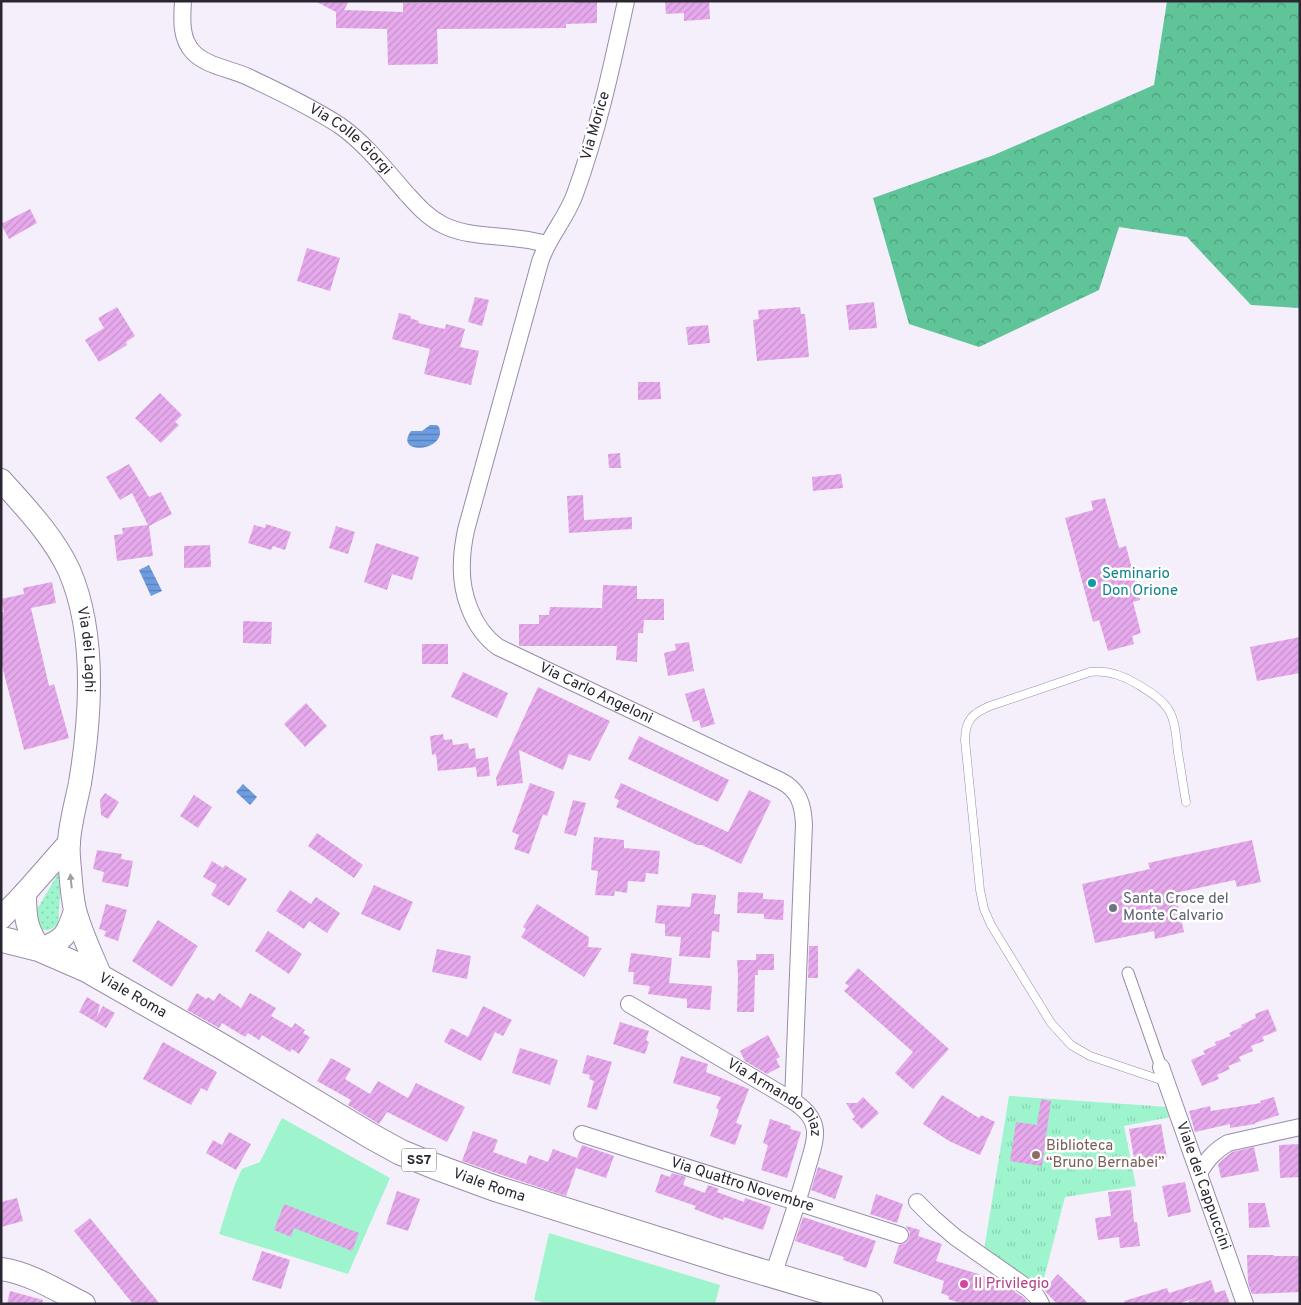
<svg xmlns="http://www.w3.org/2000/svg" width="1301" height="1305" font-family="Overpass,sans-serif">
	<defs>
		<pattern id="grass-dots" width="8" height="8" patternUnits="userSpaceOnUse" patternTransform="scale(1.25)"><rect width="8" height="8" fill="#9ef5cd"/><path d="M2 2h.1M6 6h.1" fill="none" stroke="#88d2b0" stroke-width="1.8" stroke-linecap="round"/></pattern>
		<pattern id="forest-crowns" width="20" height="18" patternUnits="userSpaceOnUse" patternTransform="scale(1.25)"><rect width="20" height="18" fill="#60c499"/><path d="M2 6a3 3 0 1 1 6 0M12 15a3 3 0 1 1 6 0" fill="none" stroke="#4f9f7d"/></pattern>
		<pattern id="park-tufts" width="24" height="20" patternUnits="userSpaceOnUse" patternTransform="scale(1.25)"><rect width="24" height="20" fill="#9ef5cd"/><path d="M3 7l-1-3M5 7V3M7 7l1-3M15 17l-1-3M17 17v-4M19 17l1-3" fill="none" stroke="#88d2b0"/></pattern>
		<pattern id="water-rules" width="6" height="5" patternUnits="userSpaceOnUse" patternTransform="scale(1.25)"><rect width="6" height="5" fill="#6e9ce0"/><path d="M0 2.5h6" fill="none" stroke="#5b7fb6"/></pattern>
		<pattern id="building-hatch" width="6" height="6" patternUnits="userSpaceOnUse" patternTransform="scale(1.25)"><rect width="6" height="6" fill="#e6a9ec"/><path d="M-1 1l2-2M0 6l6-6M5 7l2-2" fill="none" stroke="#c591cb"/></pattern>
	</defs>
	<rect width="100%" height="100%" fill="#f4effb"/>
	<!-- grass -->
	<path fill="url(#grass-dots)" d="M62,867L58,924C52,929 49,932 41,929L33,916Z"/>
	<!-- forest -->
	<polygon fill="url(#forest-crowns)" points="1167,1 1300,1 1300,308 1251,305 1187,237 1119,227 1099,290 979,347 909,324 873,198 994,155 1154,85"/>
	<!-- park -->
	<polygon fill="url(#park-tufts)" points="1009,1096 1168,1107 1171,1117 1124,1126 1136,1186 1065,1197 1041,1290 984,1250"/>
	<!-- garden -->
	<g fill="#9ef5cd">
		<polygon points="282,1118 390,1178 348,1274 219,1234 235,1184 242,1169 260,1162"/>
		<polygon points="549,1233 720,1285 715,1304 548,1304 534,1300"/>
	</g>
	<!-- water -->
	<g fill="url(#water-rules)">
		<path d="M430,425H437L439,427C448,452 393,456 411,431H422Z"/>
		<polygon points="149,565 162,591 151,596 139,570"/>
		<polygon points="243,784 257,797 250,805 236,792"/>
	</g>
	<!-- building -->
	<g fill="url(#building-hatch)">
		<polygon points="315,1 349,1 344,10 403,12 403,3 575,3 575,1 597,1 597,23 566,24 566,28 437,29 438,64 388,65 387,29 336,28 336,12"/>
		<polygon points="665,1 709,1 710,19 684,21 684,13 666,14"/>
		<polygon points="30,209 37,223 9,239 1,224"/>
		<polygon points="307,248 340,258 330,291 297,281"/>
		<polygon points="475,297 489,300 482,326 468,322"/>
		<polygon points="874,302 877,328 849,330 846,305"/>
		<polygon points="117,307 135,336 126,342 127,345 99,362 85,340 104,328 98,318"/>
		<polygon points="800,307 801,314 805,314 809,357 757,361 753,320 759,319 758,310"/>
		<polygon points="399,313 411,316 410,318 419,321 418,323 445,329 446,324 465,329 460,347 479,351 471,385 424,374 430,349 392,339"/>
		<polygon points="708,325 710,343 688,345 686,327"/>
		<polygon points="638,382 660,382 661,399 638,400"/>
		<polygon points="160,393 182,415 175,422 179,425 161,443 135,418"/>
		<polygon points="620,453 621,468 609,468 608,454"/>
		<polygon points="129,464 149,497 161,492 172,514 149,526 153,556 117,561 114,535 123,534 122,528 148,525 132,493 120,500 106,477"/>
		<polygon points="841,474 843,488 813,491 812,477"/>
		<polygon points="583,495 584,520 632,517 632,529 569,533 567,496"/>
		<polygon points="1105,498 1119,548 1126,546 1140,600 1133,602 1141,633 1132,636 1134,644 1108,651 1099,620 1093,622 1065,518 1093,510 1091,501"/>
		<polygon points="266,524 291,532 285,550 273,546 271,550 248,543 254,525 265,528"/>
		<polygon points="336,526 355,532 348,554 329,548"/>
		<polygon points="376,543 419,557 412,580 392,574 387,590 364,582"/>
		<polygon points="210,545 211,567 184,568 184,546"/>
		<polygon points="52,582 56,603 31,608 49,686 54,684 69,738 24,750 1,662 1,613 4,612 1,599 24,594 23,588"/>
		<polygon points="603,585 637,586 637,599 664,599 664,620 644,620 643,633 638,633 637,662 616,660 617,646 519,646 519,624 539,624 539,615 549,615 550,607 602,608"/>
		<polygon points="243,621 272,622 271,644 243,643"/>
		<polygon points="1300,637 1300,673 1257,681 1250,647"/>
		<polygon points="689,642 694,671 668,676 664,653 676,650 675,644"/>
		<rect x="422" y="644" width="26" height="20"/>
		<polygon points="463,672 508,693 497,718 451,697"/>
		<polygon points="538,687 610,721 590,761 569,754 563,770 519,750 523,783 497,786 496,778"/>
		<polygon points="704,688 715,724 701,728 699,720 693,722 685,694"/>
		<polygon points="306,703 327,726 305,747 284,724"/>
		<polygon points="443,734 444,740 452,739 453,745 468,743 469,749 475,748 476,759 488,757 490,776 477,777 476,767 438,771 436,754 432,755 430,736"/>
		<polygon points="639,736 729,780 718,802 628,759"/>
		<polygon points="530,783 555,792 547,816 543,814 529,854 514,849 519,835 512,832"/>
		<polygon points="621,783 728,832 749,790 771,801 741,864 702,845 697,845 616,807 619,800 614,798"/>
		<polygon points="105,793 119,802 108,819 101,815 100,800"/>
		<polygon points="194,795 212,807 198,828 180,816"/>
		<polygon points="573,800 586,803 576,836 564,833"/>
		<polygon points="317,833 363,865 354,878 308,846"/>
		<polygon points="594,837 624,840 624,848 660,851 658,874 646,873 645,882 628,881 627,893 615,891 614,896 595,895 598,871 591,870"/>
		<polygon points="1252,840 1261,882 1237,887 1235,880 1175,893 1184,932 1155,939 1154,931 1095,943 1082,884 1150,869 1148,863"/>
		<polygon points="97,850 122,854 121,859 133,861 128,887 102,882 104,872 93,869"/>
		<polygon points="212,861 223,868 225,865 247,879 229,906 211,895 217,885 203,877"/>
		<polygon points="374,885 413,902 400,931 361,914"/>
		<polygon points="290,890 311,904 316,897 340,913 327,933 309,921 304,929 276,911"/>
		<polygon points="738,892 763,893 763,899 784,900 783,920 764,919 764,914 737,913"/>
		<polygon points="692,893 716,895 714,914 720,914 719,932 712,931 710,958 679,956 681,937 665,936 665,924 655,923 657,905 690,907"/>
		<polygon points="106,904 127,910 118,941 104,936 106,931 99,929"/>
		<polygon points="537,904 589,937 588,947 602,948 584,977 521,937 526,929 523,927"/>
		<polygon points="158,920 198,946 172,987 132,961"/>
		<polygon points="268,931 302,954 289,974 255,951"/>
		<polygon points="809,946 818,946 818,978 808,978"/>
		<polygon points="437,949 471,956 467,979 432,972"/>
		<polygon points="631,953 672,958 669,983 712,986 710,1010 687,1008 687,999 648,994 650,986 633,984 634,972 628,972"/>
		<polygon points="756,954 774,954 774,970 758,970 758,975 755,975 754,1012 737,1012 738,975 737,960 756,960"/>
		<polygon points="858,968 949,1049 913,1089 895,1073 913,1052 844,991 849,986 845,983"/>
		<polygon points="197,993 206,999 208,997 214,1001 219,993 241,1008 250,993 276,1008 271,1016 292,1028 295,1023 305,1030 303,1033 310,1037 299,1054 292,1049 290,1052 262,1035 259,1040 248,1033 245,1037 222,1023 219,1028 187,1010"/>
		<polygon points="87,997 100,1005 97,1016 103,1006 115,1013 106,1028 79,1012"/>
		<polygon points="483,1006 512,1020 503,1036 495,1032 481,1061 444,1042 451,1028 468,1037"/>
		<polygon points="1268,1009 1277,1031 1262,1037 1264,1041 1251,1046 1253,1051 1239,1057 1241,1061 1228,1066 1230,1069 1217,1075 1219,1079 1202,1086 1191,1060 1205,1054 1203,1051 1216,1045 1215,1042 1231,1036 1229,1033 1242,1027 1241,1025 1256,1018 1255,1014"/>
		<polygon points="620,1022 649,1031 646,1040 649,1042 645,1054 613,1044"/>
		<polygon points="768,1035 780,1057 776,1059 780,1067 767,1074 745,1061 740,1051"/>
		<polygon points="163,1042 217,1072 207,1091 201,1088 191,1105 143,1079"/>
		<polygon points="520,1048 558,1060 550,1085 512,1073"/>
		<polygon points="587,1055 612,1062 597,1110 587,1107 594,1081 589,1079 590,1075 582,1073"/>
		<polygon points="681,1056 708,1064 706,1072 749,1089 736,1123 742,1125 735,1145 710,1136 719,1110 716,1108 721,1097 673,1083"/>
		<polygon points="331,1058 351,1069 345,1079 370,1094 378,1081 408,1098 416,1083 465,1107 447,1142 387,1112 379,1124 348,1105 351,1100 317,1081"/>
		<polygon points="942,1095 979,1118 981,1115 995,1122 980,1155 949,1141 923,1124"/>
		<polygon points="863,1097 879,1113 862,1129 852,1119 855,1117 846,1103 857,1103"/>
		<polygon points="1274,1097 1279,1115 1255,1123 1255,1124 1230,1128 1230,1124 1195,1132 1189,1111 1210,1106 1211,1111 1261,1103 1260,1101"/>
		<polygon points="1041,1099 1051,1101 1042,1166 1010,1161 1016,1122 1037,1125"/>
		<polygon points="770,1119 791,1126 790,1129 801,1132 787,1178 761,1170 768,1145 763,1143"/>
		<polygon points="1161,1124 1167,1158 1135,1164 1129,1129"/>
		<polygon points="473,1131 498,1140 493,1152 526,1164 529,1155 548,1162 553,1149 577,1158 582,1145 614,1156 606,1178 576,1168 566,1196 499,1174 462,1161"/>
		<polygon points="229,1132 251,1144 236,1170 206,1153 213,1140 222,1145"/>
		<polygon points="1300,1144 1300,1177 1280,1178 1279,1145"/>
		<polygon points="1254,1147 1259,1171 1221,1178 1218,1164 1222,1160 1232,1152"/>
		<polygon points="818,1167 843,1176 835,1199 811,1190"/>
		<polygon points="672,1173 686,1177 683,1185 705,1193 708,1185 719,1189 717,1192 744,1202 745,1198 771,1207 763,1230 724,1217 723,1220 694,1209 696,1206 655,1192 661,1174 670,1177"/>
		<polygon points="1185,1182 1191,1212 1168,1217 1162,1186"/>
		<polygon points="1131,1190 1134,1222 1137,1222 1140,1246 1120,1248 1119,1237 1098,1240 1095,1218 1111,1216 1108,1192"/>
		<polygon points="397,1191 420,1199 408,1231 386,1224"/>
		<polygon points="876,1194 903,1204 897,1223 870,1214"/>
		<polygon points="17,1198 23,1221 1,1227 1,1202"/>
		<polygon points="1248,1203 1265,1203 1270,1227 1249,1228"/>
		<polygon points="284,1204 359,1233 352,1251 294,1228 291,1237 274,1230"/>
		<polygon points="803,1217 876,1241 866,1268 843,1260 844,1257 795,1241"/>
		<polygon points="90,1218 160,1304 133,1304 74,1231"/>
		<polygon points="906,1226 920,1230 918,1236 942,1244 936,1261 998,1280 1015,1291 1015,1292 1023,1297 1029,1304 963,1304 948,1299 949,1296 941,1293 944,1281 893,1263 899,1245 906,1243 909,1238 910,1232 906,1227"/>
		<polygon points="262,1251 290,1260 281,1289 252,1280"/>
		<polygon points="1247,1255 1273,1255 1274,1256 1300,1256 1300,1292 1252,1294 1248,1283"/>
		<polygon points="1058,1274 1089,1304 1057,1304 1044,1290"/>
		<polygon points="1211,1280 1215,1293 1225,1290 1230,1304 1189,1304 1189,1301 1201,1296 1178,1304 1124,1304 1124,1301 1167,1288 1169,1293"/>
		<polygon points="10,1291 43,1300 42,1304 7,1304"/>
	</g>
	<g fill="none" stroke-linecap="round" stroke-linejoin="round">
		<!-- service casing -->
		<g stroke="#988ca8" stroke-width="9">
			<path id="service" d="M1164,1081L1090,1056L1071,1045L1051,1023L991,925L984,909L980,890L965,740C965,720 973,713 990,706L1090,672C1107,670 1122,675 1137,684C1147,690 1158,696 1165,705C1176,717 1176,737 1178,753C1181,769 1183,786 1186,802"/>
		</g>
		<!-- pedestrian casing -->
		<g stroke="#988ca8" stroke-width="13">
			<polyline id="pedestrian" points="1128,973 1161,1067"/>
		</g>
		<!-- minor casing -->
		<g stroke="#988ca8" stroke-width="18">
			<g id="minor">
				<path id="s1" d="M183,1C182,18 180,38 193,52C206,66 231,69 248,77C278,91 311,107 339,125C365,143 385,169 406,193C417,205 427,217 443,225C465,236 489,235 513,238C525,239 536,241 547,244"/>
				<path id="s2" d="M626,1C612,66 598,131 575,194C566,219 548,237 540,262L466,530C464,540 462,550 462,561C460,592 472,628 498,647L781,781C799,790 803,805 804,824L793,1101"/>
				<path id="s3" d="M629,1004L793,1101C804,1108 814,1117 815,1131C816,1143 810,1157 807,1169C797,1205 785,1240 773,1275"/>
				<path id="s4" d="M1161,1067L1245,1304"/>
				<path id="s5" d="M582,1134L900,1235"/>
				<path d="M1199,1173C1207,1160 1214,1151 1228,1143L1300,1127"/>
				<polyline points="917,1202 933,1218 955,1237 1029,1289 1037,1297 1041,1304"/>
			</g>
		</g>
		<!-- secondary casing -->
		<g stroke="#988ca8" stroke-width="24">
			<g id="secondary">
				<path id="s6" d="M1,480C26,508 53,536 69,570C97,634 91,716 80,783C76,803 70,823 69,842C68,851 69,860 70,869C71,883 72,897 75,910C81,933 92,955 101,977"/>
				<path d="M25,893C25,918 26,928 40,949C65,940 67,935 75,911"/>
				<polyline points="1,918 25,893 69,843"/>
				<path d="M1,1269C30,1273 58,1291 84,1304"/>
			</g>
		</g>
		<!-- primary casing -->
		<g stroke="#988ca8" stroke-width="27">
			<g id="primary">
				<path id="s7" d="M1,939L40,949L86,969L221,1046L371,1136L400,1152L434,1166L494,1188L729,1262L870,1304"/>
			</g>
		</g>
		<!-- service -->
		<use href="#service" stroke="#fff" stroke-width="8"/>
		<!-- pedestrian -->
		<use href="#pedestrian" stroke="#fff" stroke-width="11"/>
		<!-- minor -->
		<use href="#minor" stroke="#fff" stroke-width="16"/>
		<!-- secondary -->
		<use href="#secondary" stroke="#fff" stroke-width="22"/>
		<!-- primary -->
		<use href="#primary" stroke="#fff" stroke-width="25"/>
	</g>
	<!-- one-way arrows -->
	<defs><path id="oneway-solid" d="M-6-.8H1V-3.2L6.5 0L1 3.2V.8H-6Z" transform="scale(1.25)"/></defs>
	<use fill="#a09da3" href="#oneway-solid" transform="translate(71 881) rotate(-96)"/>
	<!-- markers -->
	<circle fill="#0f9aa8" stroke="#fff" stroke-width="2" cx="1092" cy="583" r="5"/>
	<circle fill="#6b7280" stroke="#fff" stroke-width="2" cx="1113" cy="908" r="5"/>
	<circle fill="#8d6e63" stroke="#fff" stroke-width="2" cx="1036" cy="1155" r="5"/>
	<circle fill="#d1479c" stroke="#fff" stroke-width="2" cx="964" cy="1284" r="5"/>
	<g text-anchor="middle" dominant-baseline="central" stroke-width="5" stroke-linejoin="round" paint-order="stroke">
		<!-- shield labels -->
		<rect fill="#fff" stroke="#6b6770" stroke-width="1" x="401.5" y="1148.5" width="35" height="23" rx="4"/>
		<g font-size="14" font-weight="bold" fill="#2b2632">
			<text x="419" y="1160">SS7</text>
		</g>
		<!-- street labels -->
		<g font-size="15" fill="#2b2632" stroke="#fff">
			<text transform="translate(596 126) rotate(-74)">Via Morice</text>
			<text stroke="none"><textPath href="#s1" startOffset="235">Via Colle Giorgi</textPath></text>
			<text stroke="none"><textPath href="#s6" startOffset="195">Via dei Laghi</textPath></text>
			<text stroke="none"><textPath href="#s2" startOffset="791">Via Carlo Angeloni</textPath></text>
			<text stroke="none"><textPath href="#s7" startOffset="144">Viale Roma</textPath></text>
			<text stroke="none"><textPath href="#s3" startOffset="175">Via Armando Diaz</textPath></text>
			<text stroke="none"><textPath href="#s5" startOffset="168">Via Quattro Novembre</textPath></text>
			<text stroke="none"><textPath href="#s4" startOffset="126">Viale dei Cappuccini</textPath></text>
			<text stroke="none"><textPath href="#s7" startOffset="549">Viale Roma</textPath></text>
		</g>
		<!-- culture labels -->
		<g font-size="15" fill="#0d838f" stroke="#fff" text-anchor="start">
			<text x="1102" y="574">Seminario<tspan x="1102" dy="17">Don Orione</tspan></text>
		</g>
		<!-- worship labels -->
		<g font-size="15" fill="#5b616d" stroke="#fff" text-anchor="start">
			<text x="1123" y="899">Santa Croce del<tspan x="1123" dy="17">Monte Calvario</tspan></text>
		</g>
		<!-- education labels -->
		<g font-size="15" fill="#785e54" stroke="#fff" text-anchor="start">
			<text x="1046" y="1146">Biblioteca<tspan x="1046" dy="17">“Bruno Bernabei”</tspan></text>
		</g>
		<!-- hotel labels -->
		<g font-size="15" fill="#b23c85" stroke="#fff" text-anchor="start">
			<text x="974" y="1284">Il Privilegio</text>
		</g>
	</g>
	<!-- border -->
	<rect width="1301" height="1305" fill="none" stroke="#2b2632" stroke-width="5"/>
</svg>
